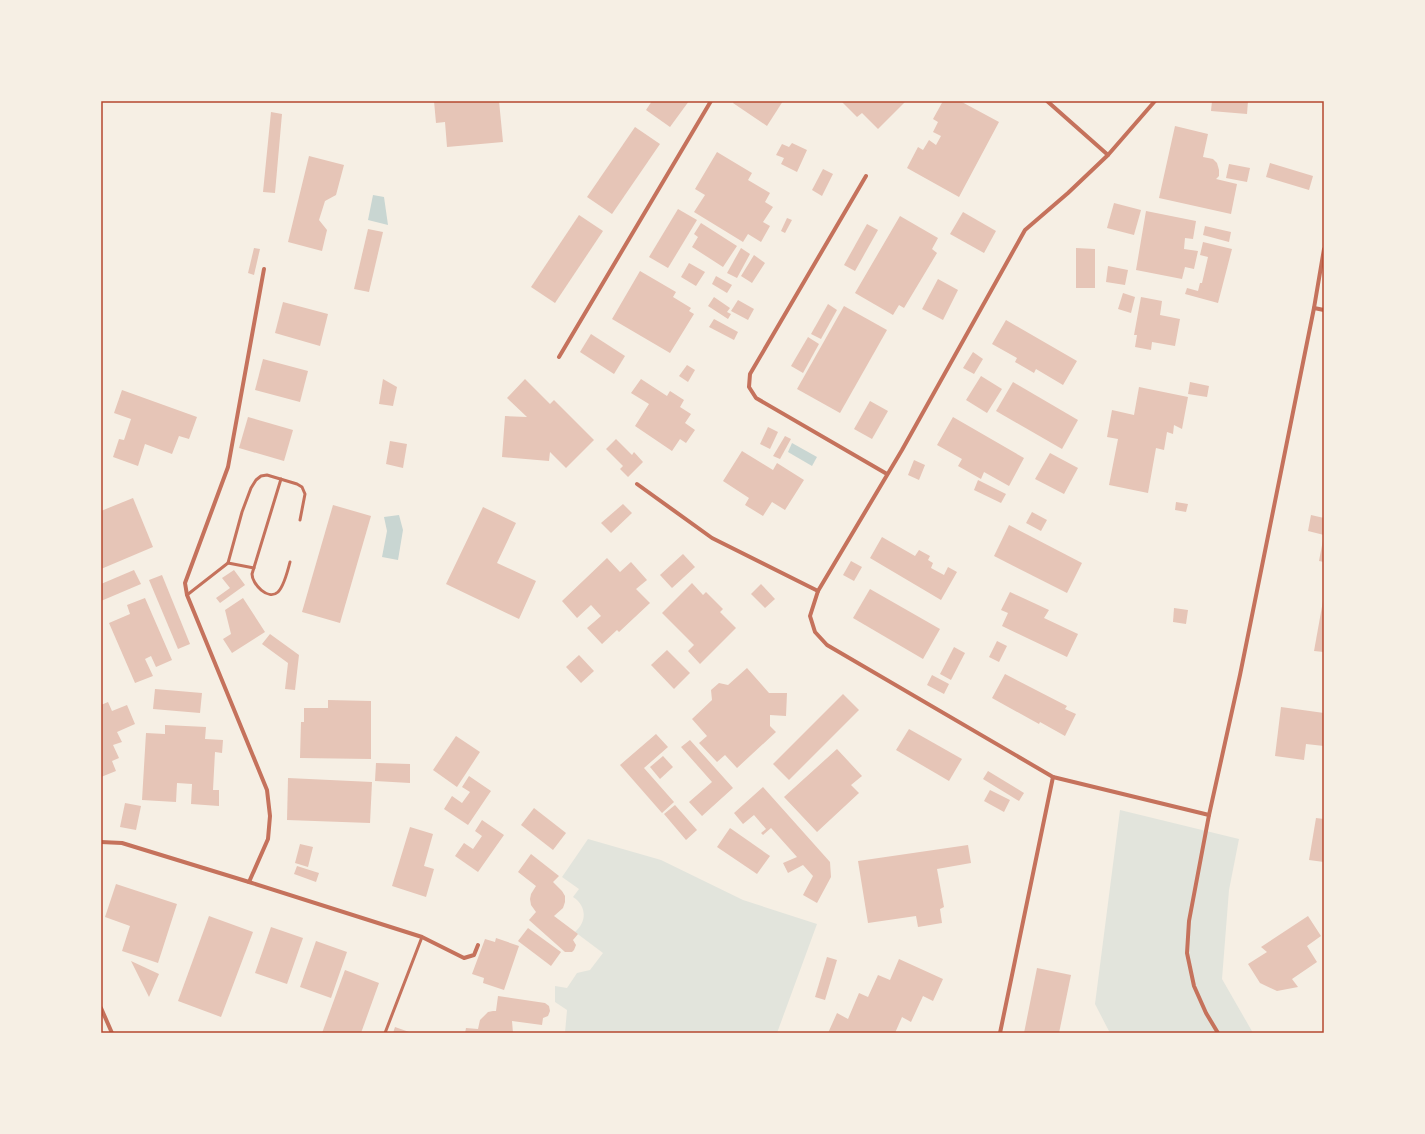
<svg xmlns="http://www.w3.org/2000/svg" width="1425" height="1134" font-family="'Source Sans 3',sans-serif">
	<rect width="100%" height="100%" fill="#f6efe4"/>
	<!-- green -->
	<g fill="#e2e4dc">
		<polygon points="1120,810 1239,839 1229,890 1222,979 1253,1033 1110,1033 1095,1004"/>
		<path d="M588,839L661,860L743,900L817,924L777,1033H565L567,1010L555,1002V986L567,988L577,973L590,970L603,953L575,932C587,922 587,906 573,897L579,889L562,877Z"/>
	</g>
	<!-- water -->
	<g fill="#c9d6d2">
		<polygon points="373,195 384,197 388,225 368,220"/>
		<polygon points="792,443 817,457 812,466 788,452"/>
		<polygon points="399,515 403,530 398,560 382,557 387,531 384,517"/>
	</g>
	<!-- building -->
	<g fill="#e6c5b7">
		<polygon points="434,101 499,101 503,142 447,147 445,122 436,123"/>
		<polygon points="652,101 689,101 670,127 646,110"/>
		<polygon points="734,101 783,101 767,126 733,103"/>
		<polygon points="841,101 906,101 878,129 862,113 857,117"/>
		<polygon points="943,101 960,101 999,122 959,197 907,168 918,147 923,150 929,140 936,145 941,136 933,132 938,122 933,119"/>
		<polygon points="1212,101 1248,101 1247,114 1211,111"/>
		<polygon points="271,112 282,114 275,193 263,192"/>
		<polygon points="1175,126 1208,134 1203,157 1213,159 1217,163 1219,170 1219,176 1216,179 1237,184 1231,214 1159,198"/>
		<polygon points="635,127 660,144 612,214 587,197"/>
		<polygon points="792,143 807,150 797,172 781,164 784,158 776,155 782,144 789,147"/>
		<polygon points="717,152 752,173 748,180 770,193 765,202 773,207 763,222 770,226 761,242 748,234 743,242 694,212 705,195 695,189"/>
		<polygon points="309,156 344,165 336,195 325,201 319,220 327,230 322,251 288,242"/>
		<polygon points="1270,163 1313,176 1309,190 1266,177"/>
		<polygon points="1229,164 1250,168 1247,182 1226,178"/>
		<polygon points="823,169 833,174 822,196 812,190"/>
		<polygon points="1114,203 1141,210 1134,235 1107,228"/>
		<polygon points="678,209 697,220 668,268 649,257"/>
		<polygon points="1146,211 1196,221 1193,239 1185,238 1184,249 1198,251 1194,269 1185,267 1182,279 1136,270"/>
		<polygon points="963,212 996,231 984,253 950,234"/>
		<polygon points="579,215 603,231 555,303 531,287"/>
		<polygon points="900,216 938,238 932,249 937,253 904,308 899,305 893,315 855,293"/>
		<polygon points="787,218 792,220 785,233 781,231"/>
		<polygon points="701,223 737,246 723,267 692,247 698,237 694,234"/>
		<polygon points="867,224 878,230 855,271 844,265"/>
		<polygon points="1205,226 1231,232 1229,242 1203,235"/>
		<polygon points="368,229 383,232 369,292 354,289"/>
		<polygon points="1203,242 1232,249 1218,303 1185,294 1187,288 1198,291 1200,283 1202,283 1208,257 1200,255"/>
		<polygon points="254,248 260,249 254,275 248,273"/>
		<polygon points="741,248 750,254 737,278 727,273"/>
		<polygon points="1076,248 1095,249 1095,288 1076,288"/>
		<polygon points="754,255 765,263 752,283 741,276"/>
		<polygon points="689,263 705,272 696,286 681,277"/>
		<polygon points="1108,266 1128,270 1125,285 1106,282"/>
		<polygon points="640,271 676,292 673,297 691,308 689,311 694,314 670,353 612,319"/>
		<polygon points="716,276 732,285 727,293 712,284"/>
		<polygon points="938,279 958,290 943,320 922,309"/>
		<polygon points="1123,293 1135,297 1131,313 1118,309"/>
		<polygon points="714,297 730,308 727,312 731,314 728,319 708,306"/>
		<polygon points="1141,297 1162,301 1160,315 1180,319 1175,346 1152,342 1151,350 1135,347 1137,335 1134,335"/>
		<polygon points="738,300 754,309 748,320 731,311"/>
		<polygon points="283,302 328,314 320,346 275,333"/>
		<polygon points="828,304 837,310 821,339 811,334"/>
		<polygon points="844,306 887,330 840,413 797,389"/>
		<polygon points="714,319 738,332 734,340 709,327"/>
		<polygon points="1006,320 1077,361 1063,385 1036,369 1034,373 1015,362 1017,358 992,344"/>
		<polygon points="591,334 625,356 614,374 580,352"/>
		<polygon points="808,337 819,344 803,373 791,366"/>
		<polygon points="973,352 983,359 974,374 963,368"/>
		<polygon points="263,359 308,371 300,402 255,390"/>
		<polygon points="687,365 695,370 688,382 679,376"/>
		<polygon points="981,376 1002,389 987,413 966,400"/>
		<polygon points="383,379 397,387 393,406 379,404"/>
		<polygon points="525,379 550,404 554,400 594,440 566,468 550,452 549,461 502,457 505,416 527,417 507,398"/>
		<polygon points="641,379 667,396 670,391 684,400 680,407 691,414 685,423 695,430 686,443 680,439 672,451 635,426 649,404 631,393"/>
		<polygon points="1013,382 1078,420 1062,449 996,411"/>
		<polygon points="1190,382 1209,386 1207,397 1188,394"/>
		<polygon points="1139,387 1188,397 1182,429 1174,425 1173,434 1167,432 1164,450 1156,448 1148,493 1109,485 1118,439 1107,437 1112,410 1134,415"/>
		<polygon points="122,390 197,417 189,439 179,436 172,454 145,444 138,466 113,457 119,439 124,440 131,419 114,413"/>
		<polygon points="870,401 888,411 872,439 854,429"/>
		<polygon points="248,417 293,430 284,461 239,448"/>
		<polygon points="953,417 1024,458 1009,486 984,472 981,479 958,466 962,459 937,445"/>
		<polygon points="768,427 778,432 770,449 760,444"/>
		<polygon points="785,436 791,439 780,459 773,456"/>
		<polygon points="616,439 632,455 634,452 643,462 628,477 620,469 623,466 606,449"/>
		<polygon points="390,441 407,444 403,468 386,464"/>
		<polygon points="742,451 773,470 777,463 804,480 785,510 772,502 763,516 745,505 749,498 723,481"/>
		<polygon points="1050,453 1078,468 1064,494 1035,479"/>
		<polygon points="914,460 925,465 919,480 908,475"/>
		<polygon points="978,480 1006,494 1001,503 974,490"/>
		<polygon points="133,498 153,547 101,569 101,511"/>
		<polygon points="1176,502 1188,504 1186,512 1175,510"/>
		<polygon points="623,504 632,513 611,533 601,523"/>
		<polygon points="333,505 371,516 340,623 302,612"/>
		<polygon points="483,507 516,523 497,563 536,581 519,619 446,584"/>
		<polygon points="1032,512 1047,520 1041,531 1026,523"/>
		<polygon points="1311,515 1324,518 1324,535 1308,531"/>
		<polygon points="1009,525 1082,563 1067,593 994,556"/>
		<polygon points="882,537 915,556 919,550 930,556 928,560 933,563 931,568 944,575 948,567 957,572 941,600 870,558"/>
		<polygon points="1323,540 1324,540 1324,562 1319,561"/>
		<polygon points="683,554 695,567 672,588 660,575"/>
		<polygon points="607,558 620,572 631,562 647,580 636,589 650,603 619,632 617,630 602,644 587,628 601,616 591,605 577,618 562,601"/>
		<polygon points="851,561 862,567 854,581 843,575"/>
		<polygon points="134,570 141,584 101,601 101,584"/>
		<polygon points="234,570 245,585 220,603 216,598 230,588 222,578"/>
		<polygon points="162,575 190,644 178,649 149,580"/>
		<polygon points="692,583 703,595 706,592 723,609 720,612 736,628 700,664 688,651 694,645 662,613"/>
		<polygon points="761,584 775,599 765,608 751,594"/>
		<polygon points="870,589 940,629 923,659 853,618"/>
		<polygon points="1010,592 1049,610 1044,618 1078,634 1067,657 1002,626 1008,613 1001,610"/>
		<polygon points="145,598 172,660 156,667 151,656 145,659 153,676 135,683 109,623 130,614 127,605"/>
		<polygon points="243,598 265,632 232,653 223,639 231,634 225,610"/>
		<polygon points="1323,601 1324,601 1324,652 1314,651"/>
		<polygon points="1174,608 1188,610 1186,624 1173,622"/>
		<polygon points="270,634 299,655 295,690 285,689 288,663 262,644"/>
		<polygon points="997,641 1007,646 999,662 989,657"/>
		<polygon points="954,647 965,653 951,680 940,674"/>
		<polygon points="667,650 690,673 674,689 651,665"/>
		<polygon points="579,655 594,671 581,683 566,667"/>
		<polygon points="747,668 769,693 787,693 786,716 770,715 770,726 776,732 737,768 725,755 717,762 699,743 707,736 692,719 712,700 711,690 719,683 728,685"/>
		<polygon points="1005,674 1067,706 1065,709 1076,714 1065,736 1040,722 1039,724 992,698"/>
		<polygon points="932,675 949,684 944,694 927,685"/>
		<polygon points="155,689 202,693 200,713 153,709"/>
		<polygon points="843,694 859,710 789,780 773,764"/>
		<polygon points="328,700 371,701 371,759 300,758 301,722 304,722 304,708 328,708"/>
		<polygon points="108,702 112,711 127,705 135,724 117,732 122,742 113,745 119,758 112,761 116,771 101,777 101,705"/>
		<polygon points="1281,707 1324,713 1324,746 1306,744 1304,760 1275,756"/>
		<polygon points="165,725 206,727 205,739 223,740 222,753 215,752 213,790 219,790 219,806 191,804 192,784 177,783 176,802 142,800 146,733 165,734"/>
		<polygon points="909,729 962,759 949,781 896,750"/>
		<polygon points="656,734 668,747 644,768 674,802 662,813 620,765"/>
		<polygon points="456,736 480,752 457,787 433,770"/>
		<polygon points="690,740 733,788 702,816 689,802 712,782 681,747"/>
		<polygon points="837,749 862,776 851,785 859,793 817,832 784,797"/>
		<polygon points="663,756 673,767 660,779 650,767"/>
		<polygon points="376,763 410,764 410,783 375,781"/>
		<polygon points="988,771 1024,793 1019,801 983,779"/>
		<polygon points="469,776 491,791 468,825 444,809 452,796 462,803 470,792 462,787"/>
		<polygon points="288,778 372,782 370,823 287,820"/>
		<polygon points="763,787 830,862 831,877 817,903 803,895 813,876 803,865 788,873 783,863 797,857 771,828 763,835 761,833 766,829 754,815 743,824 734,813"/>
		<polygon points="990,790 1010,800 1004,812 984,801"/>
		<polygon points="125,803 141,806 136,830 120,827"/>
		<polygon points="675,805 697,830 686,840 664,814"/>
		<polygon points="534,808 566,833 553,850 521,825"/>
		<polygon points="1316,818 1324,819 1324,862 1309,860"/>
		<polygon points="482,820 504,835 478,872 455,856 464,843 473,849 482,836 475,831"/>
		<polygon points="410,827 433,834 424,866 434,869 426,897 392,886"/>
		<polygon points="730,828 770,856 757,874 717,847"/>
		<polygon points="300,844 313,847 308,867 295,863"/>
		<polygon points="968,845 971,863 937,869 944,907 940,909 942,923 918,927 916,916 868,923 858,861"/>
		<polygon points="531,854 559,876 553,882 562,891 565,896 565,902 563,908 554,916 578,934 573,940 576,945 574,950 572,952 565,952 529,920 536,912 531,905 530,899 531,894 536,886 518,872"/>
		<polygon points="297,866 319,873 316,882 294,874"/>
		<polygon points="116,884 177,904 158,963 122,951 130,926 105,917"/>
		<polygon points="209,916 253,932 221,1017 178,1001"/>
		<polygon points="1308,916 1321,936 1307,946 1317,962 1292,979 1298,987 1277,991 1260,983 1248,964 1267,952 1261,947"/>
		<polygon points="271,927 303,938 287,984 255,973"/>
		<polygon points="528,928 561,952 551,966 518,941"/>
		<polygon points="496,938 519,946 504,990 483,983 484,978 472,974 485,939 495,942"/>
		<polygon points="316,941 347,952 331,998 300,987"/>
		<polygon points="827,957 837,960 825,1000 815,997"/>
		<polygon points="899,959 943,979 933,1001 923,996 911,1022 902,1017 895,1033 828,1033 837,1013 848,1019 859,993 868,997 878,975 890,980"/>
		<polygon points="131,961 159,974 149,997"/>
		<polygon points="1037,968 1071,975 1059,1033 1024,1033"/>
		<polygon points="345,970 379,983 361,1033 322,1033"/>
		<polygon points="498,996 545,1003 549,1006 550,1011 548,1016 543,1018 542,1025 512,1021 513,1033 465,1033 466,1028 478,1029 480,1020 488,1012 493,1011 496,1011"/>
		<polygon points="395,1027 412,1033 393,1033"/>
	</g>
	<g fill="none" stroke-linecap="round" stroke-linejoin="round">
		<!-- service -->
		<g stroke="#c5725c" stroke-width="3">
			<path d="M281,479L252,574C252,584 268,601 278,592C284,586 288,570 290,562"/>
			<polyline points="228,563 254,568"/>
			<polyline points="187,595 228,563 242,512 251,488 256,480 261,476 267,475 297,484 302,487 305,494 300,520"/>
			<polyline points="385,1033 422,937"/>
		</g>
		<!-- minor -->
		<g stroke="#c5725c" stroke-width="4">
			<polyline points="1047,101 1108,155"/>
			<polyline points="1155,101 1108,155 1068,193 1025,230 902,450 818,591 810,616 815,632 827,645 1053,777 1209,815"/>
			<polyline points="866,176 750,374 749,387 756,398 887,474"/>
			<polyline points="1314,308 1324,310"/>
			<polyline points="559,357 711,101"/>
			<polyline points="637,484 712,538 818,591"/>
			<polyline points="101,842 122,843 249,882 422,937 464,958 474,955 478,945"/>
			<polyline points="249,882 268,839 270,816 267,790 187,595 185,583 228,467 264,269"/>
			<polyline points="101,1008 112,1033"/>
			<polyline points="1000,1033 1053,777"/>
			<polyline points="1218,1033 1206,1013 1194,986 1187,953 1189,921 1209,815 1240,675 1314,308 1324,249"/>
		</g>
	</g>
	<!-- border -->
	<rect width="1425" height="1134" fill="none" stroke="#f6efe4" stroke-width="204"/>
	<rect x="102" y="102" width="1221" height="930" fill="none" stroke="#b5482f" stroke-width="1.5"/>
</svg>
